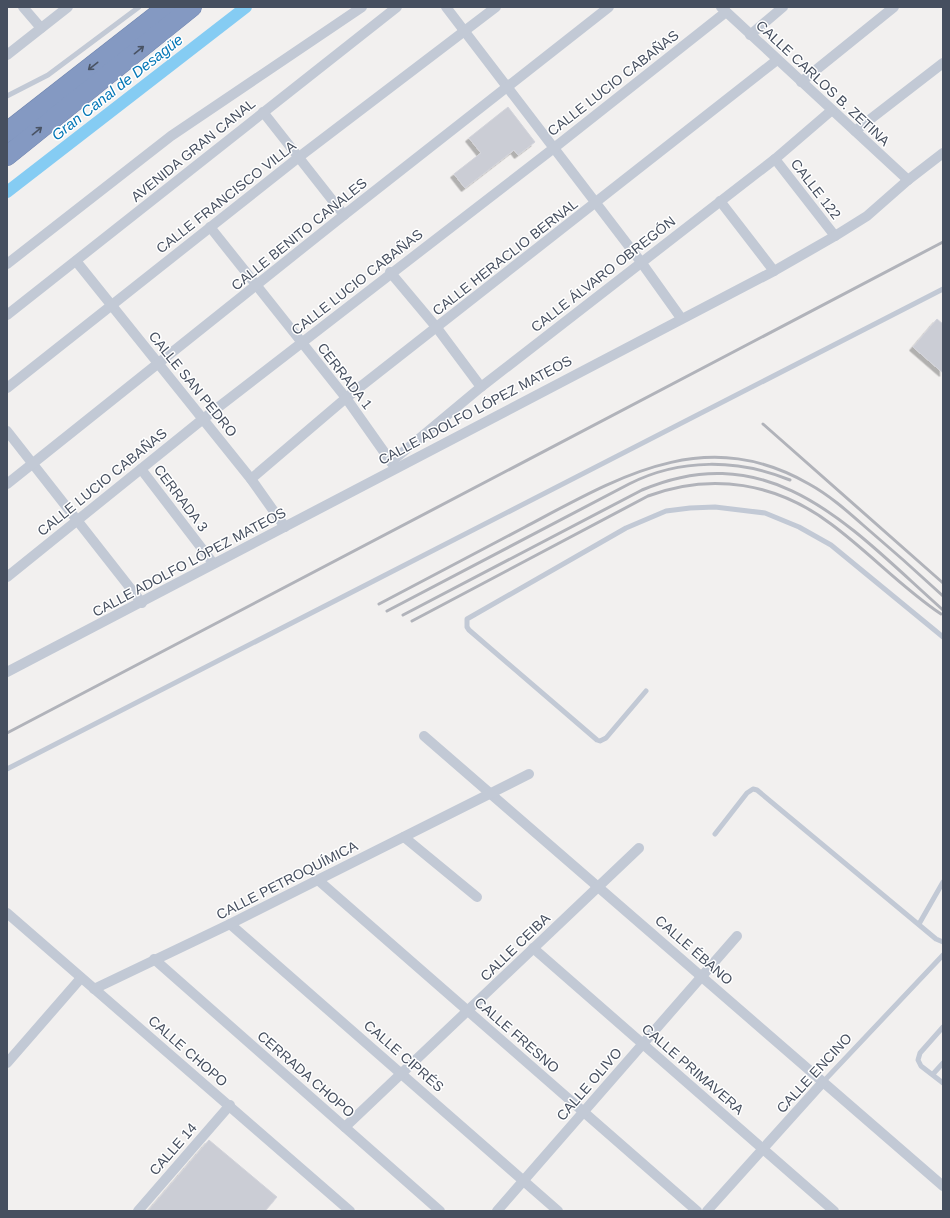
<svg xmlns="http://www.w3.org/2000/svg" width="950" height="1218" font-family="Arial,sans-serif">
	<defs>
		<filter id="shadow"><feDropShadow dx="-3.5" dy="3.5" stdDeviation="0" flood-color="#0004"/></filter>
	</defs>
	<rect width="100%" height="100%" fill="#f2f0ef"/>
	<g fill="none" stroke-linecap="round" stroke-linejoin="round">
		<!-- canal -->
		<polyline stroke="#85ccf3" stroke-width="12" points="7,192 246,7"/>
	</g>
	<!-- building -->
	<g fill="#cbcdd5" stroke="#d3d4db" filter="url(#shadow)">
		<polygon points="508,107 535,142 518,155 514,150 465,188 454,174 481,153 469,138"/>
		<polygon points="937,319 943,324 943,373 913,347"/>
		<polygon points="209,1140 277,1197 265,1211 148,1211"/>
	</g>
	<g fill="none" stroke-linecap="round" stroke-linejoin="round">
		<!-- highway casing -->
		<g stroke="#6f84ae" stroke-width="20">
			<g id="highway">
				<polyline points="7,132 167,7"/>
				<polyline points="7,156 192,7"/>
			</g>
		</g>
		<!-- lane -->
		<g stroke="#c2c9d5" stroke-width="5">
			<polyline points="7,96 48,75 139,7"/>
			<polyline points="646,691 606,738 600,741 597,740 469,630 467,627 467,619 626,528 666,511 690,508 715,507 765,513 799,527 831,545 943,637"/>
			<polyline points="7,769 943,289"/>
			<polyline points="715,834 747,793 753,789 757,790 936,939 943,942"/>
			<polyline points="919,924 943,882"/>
			<polyline points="943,1027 920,1053 918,1060 921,1066 943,1083"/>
			<polyline points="933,1074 943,1063"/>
			<polyline points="823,1082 943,955"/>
		</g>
		<!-- street -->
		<g stroke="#c2c9d5" stroke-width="10">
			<polyline points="23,7 41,28"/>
			<polyline points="446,7 641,262 681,318"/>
			<polyline points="721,7 908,180"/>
			<polyline points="750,35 783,7"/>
			<polyline points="7,55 68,7"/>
			<polyline points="801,82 894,7"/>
			<polyline points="263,112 344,215"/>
			<polyline points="855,131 943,63"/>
			<polyline points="775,159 835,236"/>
			<polyline points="720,201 774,271"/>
			<polyline points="210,227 346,398 394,466"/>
			<polyline points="76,261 251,479 285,527"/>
			<polyline points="7,264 171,136 362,7"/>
			<polyline points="390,272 437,328 481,387"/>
			<polyline points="7,315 397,7"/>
			<polyline points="7,388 299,157 496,7"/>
			<polyline points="7,431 142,603"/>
			<polyline points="391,462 481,387 775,159 832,110"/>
			<polyline points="141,469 213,563"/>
			<polyline points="251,479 346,398 777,60"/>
			<polyline points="7,484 344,215 609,7"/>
			<polyline points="7,577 203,419 554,148 726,12"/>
			<polyline points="7,672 774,271 835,236 867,216 908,180 943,153"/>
			<polyline points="424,736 943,1186"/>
			<polyline points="404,837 477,897"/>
			<polyline points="318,880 697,1211"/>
			<polyline points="7,913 350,1211"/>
			<polyline points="230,924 558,1211"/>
			<polyline points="533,948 834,1211"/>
			<polyline points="154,959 440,1211"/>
			<polyline points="94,989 230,924 529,774"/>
			<polyline points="7,1063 81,978"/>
			<polyline points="345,1127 639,848"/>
			<polyline points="138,1211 230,1105"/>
			<polyline points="497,1211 737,936"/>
			<polyline points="707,1211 823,1082"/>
		</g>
		<!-- highway -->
		<use href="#highway" stroke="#8499c2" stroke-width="19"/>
		<!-- rail -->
		<g stroke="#b1b3ba" stroke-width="3">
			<polyline points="763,424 943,583"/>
			<path d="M379,604C428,578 476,553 525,527C619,477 705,424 809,484C829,495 846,510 863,525C890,548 917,572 943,596"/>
			<path d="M387,611L629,484C680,458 738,459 790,480"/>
			<path d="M403,615L642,490C773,434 854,531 943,610"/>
			<path d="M412,621L648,496C712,472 777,483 831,524C869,552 902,588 941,614"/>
			<polyline points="7,733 943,242"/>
		</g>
	</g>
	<!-- one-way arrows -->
	<defs><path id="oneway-shaft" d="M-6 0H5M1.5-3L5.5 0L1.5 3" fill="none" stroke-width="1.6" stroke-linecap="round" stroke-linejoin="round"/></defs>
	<g stroke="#495364">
		<use href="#oneway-shaft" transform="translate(139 50) rotate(-39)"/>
		<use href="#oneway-shaft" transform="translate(93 66) rotate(142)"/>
		<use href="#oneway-shaft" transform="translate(37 131) rotate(-39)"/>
	</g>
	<g text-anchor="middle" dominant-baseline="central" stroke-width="3" stroke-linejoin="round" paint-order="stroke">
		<!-- street labels -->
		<g font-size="14" fill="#464f5f" stroke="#fff">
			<text transform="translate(613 83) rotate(-38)">CALLE LUCIO CABAÑAS</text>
			<text transform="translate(823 83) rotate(43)">CALLE CARLOS B. ZETINA</text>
			<text transform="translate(193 150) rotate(-39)">AVENIDA GRAN CANAL</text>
			<text transform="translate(816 189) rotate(52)">CALLE 122</text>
			<text transform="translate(226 197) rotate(-38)">CALLE FRANCISCO VILLA</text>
			<text transform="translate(299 234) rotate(-39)">CALLE BENITO CANALES</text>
			<text transform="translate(505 257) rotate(-38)">CALLE HERACLIO BERNAL</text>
			<text transform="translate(603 274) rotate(-38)">CALLE ÁLVARO OBREGÓN</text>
			<text transform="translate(357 282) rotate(-38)">CALLE LUCIO CABAÑAS</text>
			<text transform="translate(345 376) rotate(52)">CERRADA 1</text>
			<text transform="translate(193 384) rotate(51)">CALLE SAN PEDRO</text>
			<text transform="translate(475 410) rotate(-28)">CALLE ADOLFO LÓPEZ MATEOS</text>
			<text transform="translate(102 482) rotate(-39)">CALLE LUCIO CABAÑAS</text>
			<text transform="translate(181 498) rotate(53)">CERRADA 3</text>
			<text transform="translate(189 562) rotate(-28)">CALLE ADOLFO LÓPEZ MATEOS</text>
			<text transform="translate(287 880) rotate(-27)">CALLE PETROQUÍMICA</text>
			<text transform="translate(515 947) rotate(-44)">CALLE CEIBA</text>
			<text transform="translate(694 950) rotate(41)">CALLE ÉBANO</text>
			<text transform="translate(517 1035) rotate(41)">CALLE FRESNO</text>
			<text transform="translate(188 1051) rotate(41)">CALLE CHOPO</text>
			<text transform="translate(404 1056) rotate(41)">CALLE CIPRÉS</text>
			<text transform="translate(693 1069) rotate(41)">CALLE PRIMAVERA</text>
			<text transform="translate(814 1073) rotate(-47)">CALLE ENCINO</text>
			<text transform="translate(306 1074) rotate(41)">CERRADA CHOPO</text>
			<text transform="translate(589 1084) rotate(-49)">CALLE OLIVO</text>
			<text transform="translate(173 1149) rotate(-49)">CALLE 14</text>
		</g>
		<!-- water labels -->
		<g font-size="15" font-style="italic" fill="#0276b6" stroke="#fff">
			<text transform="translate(117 87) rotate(-38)">Gran Canal de Desagüe</text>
		</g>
	</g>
	<!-- border -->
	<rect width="950" height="1218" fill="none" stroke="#464f5f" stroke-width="16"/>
</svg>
